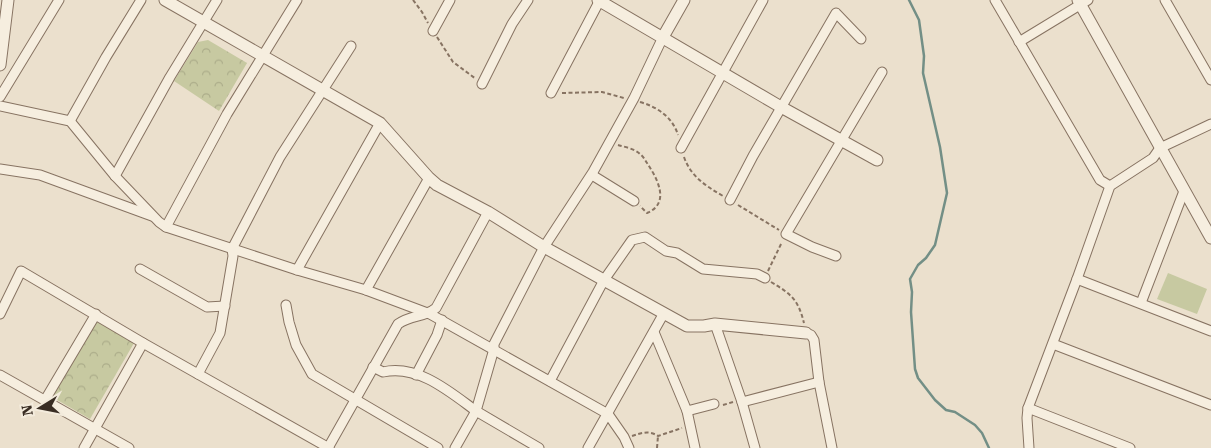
<svg xmlns="http://www.w3.org/2000/svg" width="1211" height="448" font-family="'Roboto Serif',serif">
	<defs>
		<pattern id="park-crowns" width="20" height="18" patternUnits="userSpaceOnUse" patternTransform="scale(1.25)"><rect width="20" height="18" fill="#c7c9a1"/><path d="M2 6a3 3 0 1 1 6 0M12 15a3 3 0 1 1 6 0" fill="none" stroke="#acad8a"/></pattern>
	</defs>
	<rect width="100%" height="100%" fill="#ebe0cd"/>
	<!-- grass -->
	<polygon fill="#c7c9a1" points="1168,273 1207,289 1197,314 1157,299"/>
	<!-- park -->
	<g fill="url(#park-crowns)">
		<polygon points="208,40 247,63 219,111 174,81 198,42"/>
		<polygon points="96,321 134,343 90,419 52,397"/>
	</g>
	<g fill="none" stroke-linecap="round" stroke-linejoin="round">
		<!-- stream -->
		<polyline stroke="#738f86" stroke-width="2.5" points="909,0 919,20 924,56 923,73 940,147 947,193 935,245 926,258 918,265 910,279 912,292 911,312 915,369 918,378 935,400 946,410 955,412 975,425 982,433 989,448"/>
		<!-- minor casing -->
		<g stroke="#877362" stroke-width="11">
			<g id="minor">
				<polyline points="995,0 1100,180 1110,186"/>
				<polyline points="1165,0 1211,80"/>
				<polyline points="433,31 450,0"/>
				<polyline points="1019,42 1088,0"/>
				<polyline points="482,84 512,24 528,0"/>
				<polyline points="551,93 600,0"/>
				<polyline points="0,97 59,0"/>
				<polyline points="0,106 70,121 115,176 159,222 166,227 297,270 366,290 430,314 608,414 624,437 629,448"/>
				<polyline points="70,121 106,57 141,0"/>
				<polyline points="681,148 763,0"/>
				<polyline points="0,169 40,175 152,216"/>
				<polyline points="592,175 634,201"/>
				<polyline points="115,176 170,77 217,0"/>
				<polyline points="730,200 753,156 836,13 861,39"/>
				<polyline points="166,227 227,114 297,0"/>
				<polyline points="836,256 812,247 786,234 882,72"/>
				<polyline points="140,269 207,307 225,306"/>
				<polyline points="297,270 380,123"/>
				<polyline points="1077,279 1211,331"/>
				<polyline points="366,290 429,178"/>
				<polyline points="1141,303 1184,191"/>
				<polyline points="286,305 289,322 296,345 312,374 438,448"/>
				<polyline points="0,314 21,271 143,343 329,448"/>
				<polyline points="715,324 742,402 755,448"/>
				<polyline points="654,332 687,411 695,448"/>
				<polyline points="806,333 811,335 814,340 819,382 832,448"/>
				<polyline points="1053,344 1211,405"/>
				<path d="M373,367L383,372C418,364 450,392 476,411L455,448"/>
				<polyline points="198,374 220,333 233,256 232,249 280,157 351,46"/>
				<polyline points="0,375 129,448"/>
				<polyline points="416,375 437,335 442,320"/>
				<polyline points="550,381 604,280 632,240 645,237 666,251 677,253 703,269 757,274 765,278"/>
				<polyline points="45,400 96,314"/>
				<polyline points="742,402 819,382"/>
				<polyline points="1028,408 1130,448"/>
				<polyline points="687,411 714,404"/>
				<polyline points="84,448 143,343"/>
				<path d="M328,448L398,324C412,314 424,318 436,308L488,212"/>
				<polyline points="539,448 476,411 494,349 494,344 544,247 593,172 634,98 663,37"/>
				<polyline points="588,448 664,313"/>
				<polyline points="1029,448 1027,418 1028,408 1077,279 1110,186 1153,158 1160,148 1211,124"/>
			</g>
		</g>
		<!-- tertiary casing -->
		<g stroke="#877362" stroke-width="13">
			<g id="tertiary">
				<polyline points="165,0 380,123 429,178 437,185 488,212 544,247 687,326 704,326 715,324 806,333"/>
				<polyline points="598,0 781,107 877,160"/>
				<polyline points="1078,0 1211,238"/>
				<polyline points="663,37 684,0"/>
				<polyline points="0,65 8,0"/>
			</g>
		</g>
		<!-- path -->
		<g stroke="#877362" stroke-width="2" stroke-dasharray="4 2.5" stroke-linecap="butt">
			<polyline points="413,0 422,12 428,23"/>
			<polyline points="437,37 453,62 476,79"/>
			<polyline points="562,93 602,92 624,98"/>
			<path d="M640,102C658,107 673,118 678,135"/>
			<path d="M618,145C625,147 635,149 640,154C643,156 645,160 647,163C657,178 671,203 647,213L640,206"/>
			<path d="M684,157C691,177 706,186 723,196"/>
			<polyline points="738,205 779,230"/>
			<polyline points="768,271 782,242"/>
			<path d="M771,282C791,294 798,299 804,323"/>
			<polyline points="723,405 733,402"/>
			<path d="M632,436C641,433 649,430 658,436L682,428"/>
			<polyline points="657,448 658,436"/>
		</g>
		<!-- minor -->
		<use href="#minor" stroke="#f6eedf" stroke-width="9"/>
		<!-- tertiary -->
		<use href="#tertiary" stroke="#f6eedf" stroke-width="11"/>
	</g>
	<!-- north arrow -->
	<g transform="translate(40 408) rotate(260)" stroke="#f3ebdc" stroke-width="4" paint-order="stroke">
	<path d="M0-4L9 19L0 12L-9 19Z" fill="#392d23"/>
	<text y="-8" font-size="14" font-weight="bold" text-anchor="middle" fill="#392d23">N</text>
	</g>
</svg>
